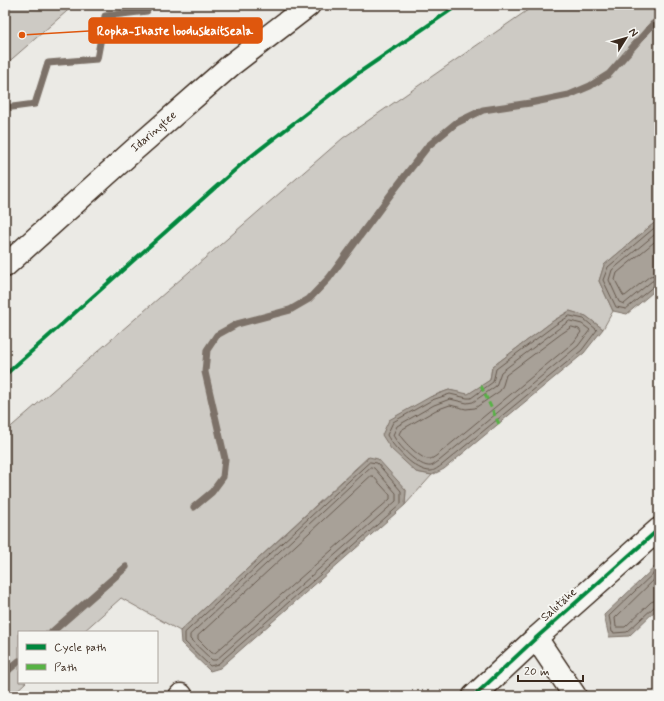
<svg xmlns="http://www.w3.org/2000/svg" width="664" height="701" font-family="Mynerve,sans-serif">
	<rect width="100%" height="100%" fill="#ebeae5"/>
	<filter id="ink" filterUnits="userSpaceOnUse"><feTurbulence type="fractalNoise" baseFrequency=".025" numOctaves="2"/><feDisplacementMap in="SourceGraphic" scale="8" xChannelSelector="R" yChannelSelector="G"/><feConvolveMatrix kernelMatrix="1 2 1 2 8 2 1 2 1" color-interpolation-filters="sRGB"/></filter>
	<g filter="url(#ink)">
		<!-- green -->
		<g fill="#cdcac4" stroke="#847a71">
			<polygon points="5,5 74,5 5,65"/>
			<polygon points="535,5 659,5 659,219 604,265 599,281 613,311 603,329 586,316 569,311 553,321 492,367 490,380 468,395 449,390 430,397 416,472 432,475 405,505 406,490 368,457 180,631 121,598 83,632 19,632 19,682 26,682 11,696 5,696 5,432 343,138"/>
		</g>
		<!-- water -->
		<g fill="#a8a198" stroke="#7c7167">
			<polygon points="659,219 659,287 627,314 613,311 599,281 604,265"/>
			<polygon points="570,311 586,316 603,329 584,353 444,469 432,475 416,472 391,449 382,435 389,420 430,397 449,390 468,394 490,380 492,367 553,321"/>
			<polygon points="369,457 378,459 406,490 405,505 220,668 210,671 181,643 180,631"/>
			<polygon points="659,563 659,607 629,636 609,637 604,615"/>
		</g>
		<g fill="none" stroke-linecap="round" stroke-linejoin="round">
			<!-- shore -->
			<g stroke="#675a4f" stroke-width="1">
				<polyline points="659,224 608,267 603,280 616,307 626,309 655,285 659,285"/>
				<polyline points="659,231 612,270 609,280 619,302 624,304 652,281 659,280"/>
				<polyline points="659,238 617,273 615,280 623,295 625,296 650,276 659,274"/>
				<path d="M570,316L584,319L597,330L582,350L442,465C439,467 434,471 431,471C416,472 393,447 387,435L393,422L432,400L450,394L467,398H471L493,382L496,369L555,325Z"/>
				<path d="M570,321L582,324L590,330L578,346L439,461C437,462 434,465 431,466C419,468 397,444 393,435L397,426L434,405L450,399L467,403L473,402L496,386L501,372L558,329Z"/>
				<path d="M572,327L579,329L581,332L574,342L436,456C434,457 432,459 430,459C422,461 403,441 399,434L401,430L436,410L450,405L466,409L475,408L500,391L503,385L506,375L561,334Z"/>
				<polygon points="370,462 377,463 401,491 401,504 218,664 210,666 185,642 185,633"/>
				<polygon points="371,467 374,468 396,493 396,501 216,660 212,660 190,639 190,635"/>
				<polygon points="371,476 373,476 390,495 390,499 215,653 212,653 198,639 198,636"/>
				<polyline points="659,568 609,616 612,632 614,633 627,632 655,606 659,604"/>
				<polyline points="659,575 615,618 616,627 625,627 651,602 659,599"/>
			</g>
			<!-- stream -->
			<g stroke="#7c7167" stroke-width="7">
				<polyline points="5,108 35,104 48,63 97,59 105,16 147,11 149,5"/>
				<polyline points="194,507 212,492 223,477 225,459 205,372 207,350 217,335 237,324 290,310 309,299 329,278 391,194 428,146 456,123 483,110 530,103 569,95 590,86 609,74 653,24 659,21"/>
				<polyline points="52,632 126,567"/>
				<polyline points="5,673 19,661"/>
			</g>
			<!-- minor casing -->
			<g stroke="#3b2a1e" stroke-width="25">
				<g id="minor">
					<polyline points="536,638 575,696"/>
					<polyline points="180,696 181,695"/>
					<polyline points="474,696 536,638 659,529"/>
				</g>
			</g>
			<!-- major casing -->
			<g stroke="#3b2a1e" stroke-width="25">
				<polyline id="major" points="5,266 134,150 231,65 309,5"/>
			</g>
			<!-- minor -->
			<use href="#minor" stroke="#f6f6f2" stroke-width="22"/>
			<!-- major -->
			<use href="#major" stroke="#f6f6f2" stroke-width="22"/>
			<!-- quiet -->
			<polyline stroke="#57b245" stroke-width="3" stroke-dasharray="6 3" stroke-linecap="butt" points="481,386 499,424"/>
			<!-- cycleway casing -->
			<g stroke="#f6f6f2" stroke-width="6">
				<g id="cycleway">
					<polyline points="5,375 245,161 357,74 458,5"/>
					<polyline points="474,696 536,638 659,529"/>
				</g>
			</g>
			<!-- cycleway -->
			<use href="#cycleway" stroke="#00873e" stroke-width="4"/>
		</g>
	</g>
	<g text-anchor="middle" dominant-baseline="central" stroke-width="4" stroke-linejoin="round" paint-order="stroke">
		<!-- street labels -->
		<g font-size="12" fill="#3b2a1e" stroke="#f6f6f2">
			<text transform="translate(154 132) rotate(-41)">Idaringtee</text>
			<text transform="translate(559 605) rotate(-42)">Salutähe</text>
		</g>
	</g>
	<!-- callouts -->
	<path fill="none" stroke="#df570d" stroke-width="1.5" d="M22 35L89 31"/>
	<circle fill="#df570d" stroke="#f6f6f2" stroke-width="1.5" cx="22" cy="35" r="4"/>
	<rect fill="#df570d" stroke="#df570d" stroke-width="1.5" x="89" y="18" width="173" height="25" rx="4"/>
	<g font-size="13" text-anchor="middle" font-weight="bold" fill="#fff">
		<text x="175" y="35">Ropka-Ihaste looduskaitseala</text>
	</g>
	<!-- margin -->
	<rect width="664" height="701" fill="none" stroke="#f6f6f2" stroke-width="20"/>
	<rect x="10" y="10" width="644" height="681" fill="none" stroke="#3b2a1e" stroke-width="1.5" filter="url(#ink)"/>
	<!-- legend -->
	<rect x="18" y="631" width="140" height="52" fill="#f6f6f2" stroke="#aba49d"/>
	<rect x="26" y="644" width="20" height="6" fill="#00873e" stroke="#aba49d"/>
	<text x="54" y="651" font-size="12" fill="#3b2a1e">Cycle path</text>
	<rect x="26" y="664" width="20" height="6" fill="#57b245" stroke="#aba49d"/>
	<text x="54" y="671" font-size="12" fill="#3b2a1e">Path</text>
	<!-- north arrow -->
	<g transform="translate(626 38) rotate(53)" stroke="#f6f6f2" stroke-width="3" paint-order="stroke">
	<path d="M0-3L7 15L0 10L-7 15Z" fill="#3b2a1e"/>
	<text y="-6" font-size="11" font-weight="bold" text-anchor="middle" fill="#3b2a1e">N</text>
	</g>
	<!-- scale -->
	<path d="M518 675v6h65v-6" fill="none" stroke="#3b2a1e" stroke-width="2"/>
	<text x="524" y="675" font-size="12" fill="#3b2a1e" stroke="#f6f6f2" stroke-width="3" paint-order="stroke">20 m</text>
</svg>
